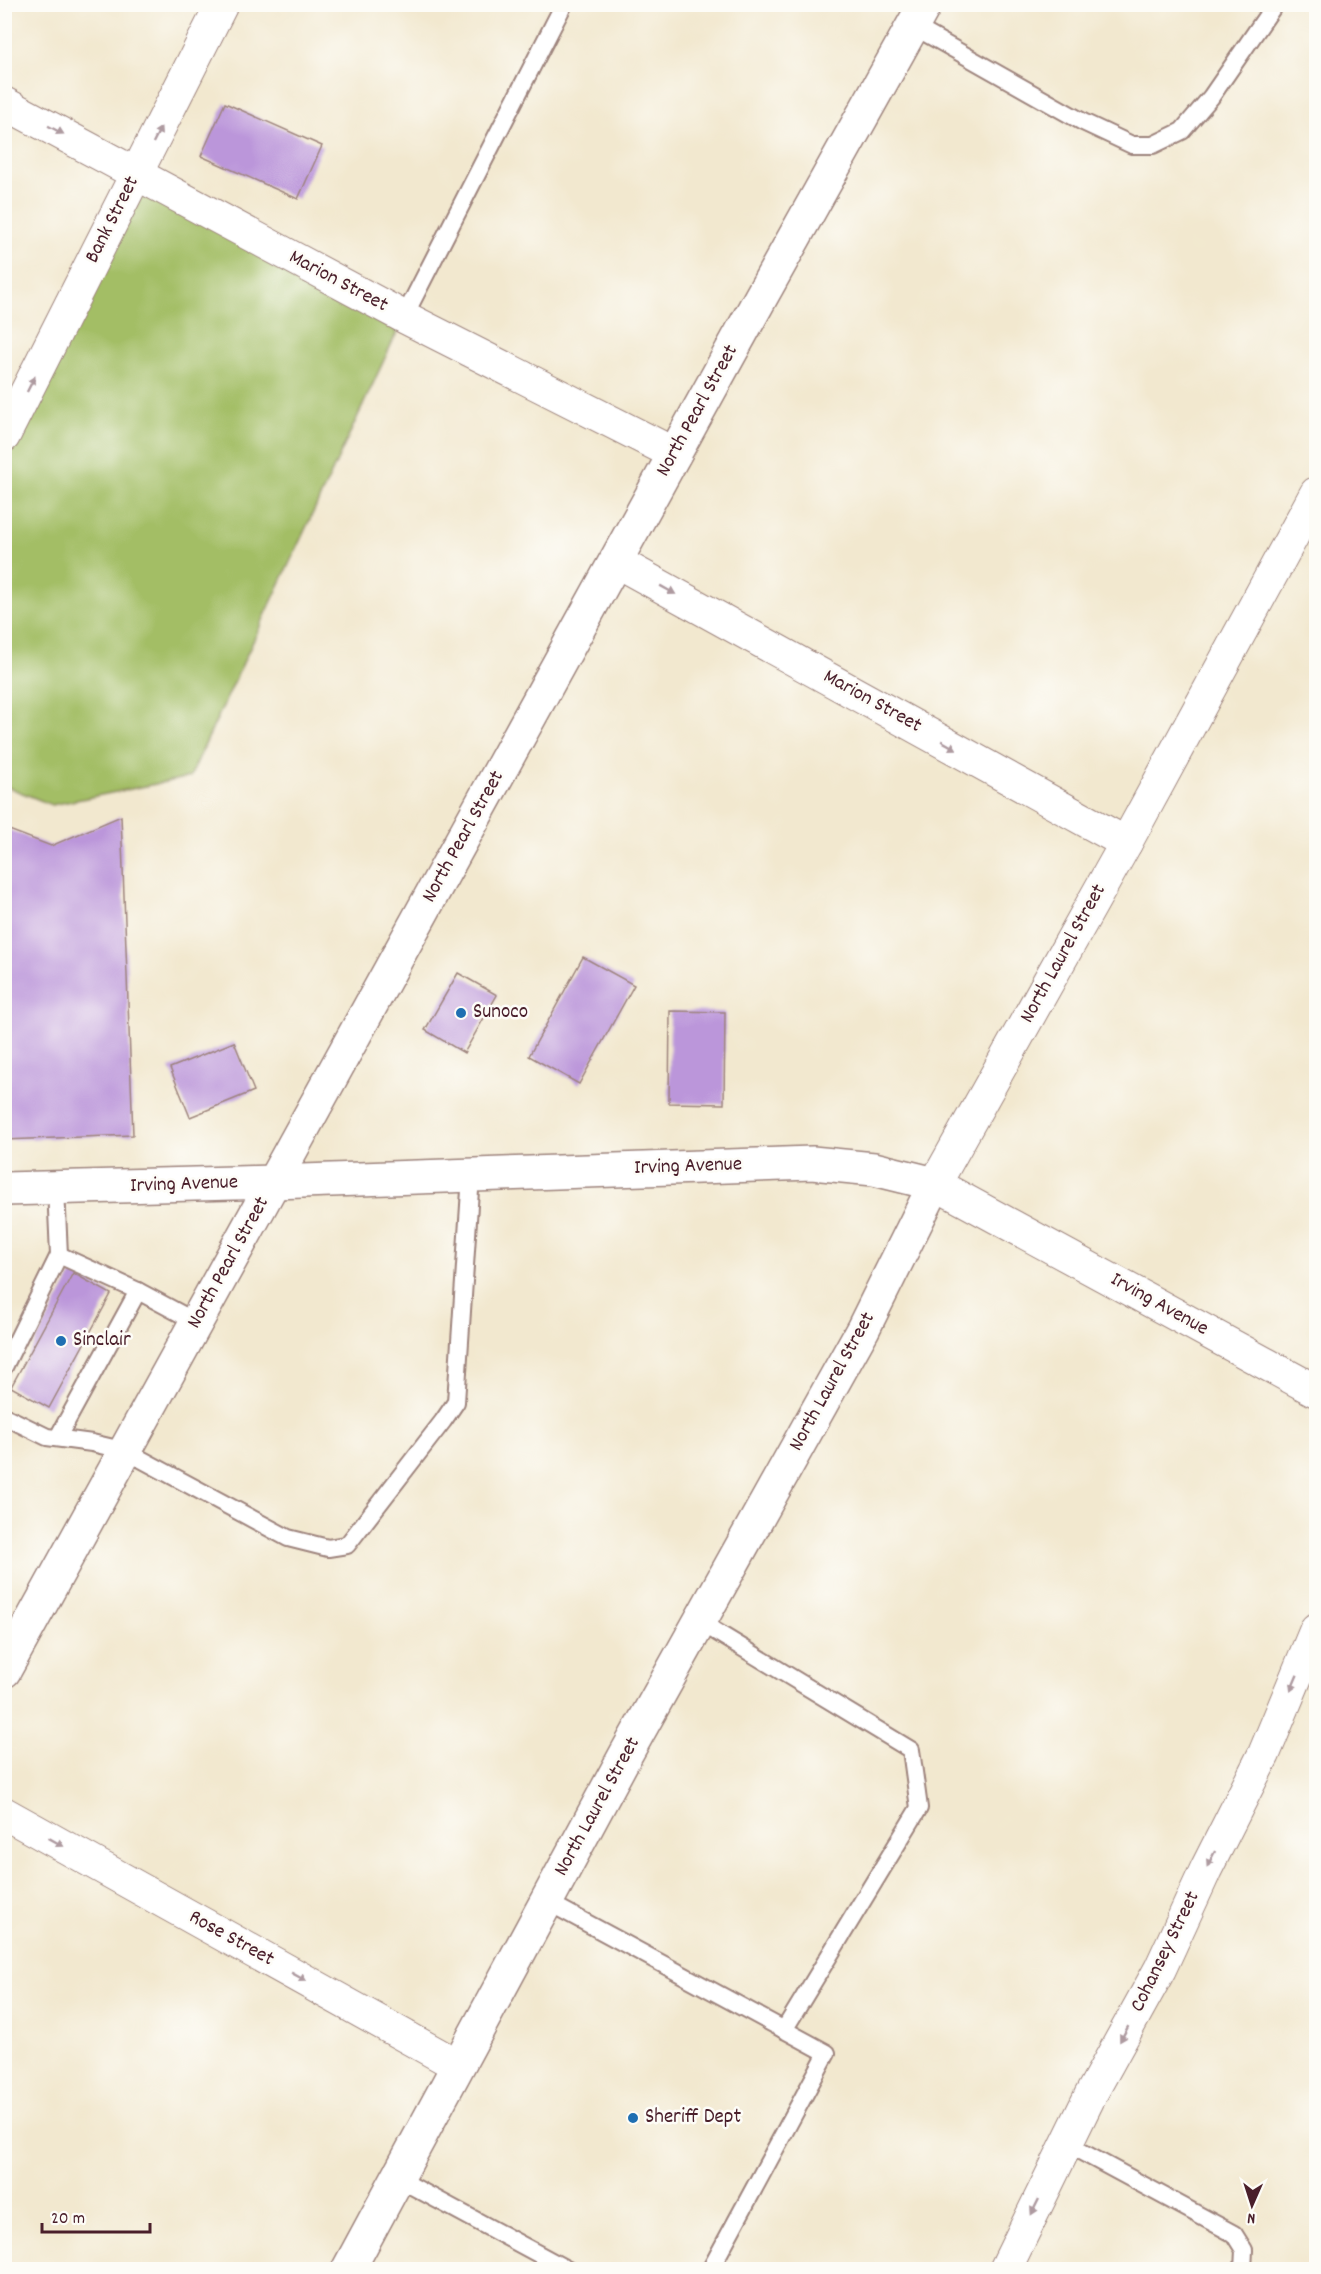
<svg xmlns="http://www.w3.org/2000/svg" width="1321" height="2274" font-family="Dekko,sans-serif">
	<rect width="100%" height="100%" fill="#fdfcf7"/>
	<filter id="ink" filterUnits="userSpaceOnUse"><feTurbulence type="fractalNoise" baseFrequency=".0167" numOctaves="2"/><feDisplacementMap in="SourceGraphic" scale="12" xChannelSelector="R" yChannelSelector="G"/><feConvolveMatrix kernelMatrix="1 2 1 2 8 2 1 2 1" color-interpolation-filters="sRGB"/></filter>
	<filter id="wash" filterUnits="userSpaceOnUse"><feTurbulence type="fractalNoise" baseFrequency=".008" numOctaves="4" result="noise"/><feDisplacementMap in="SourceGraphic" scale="24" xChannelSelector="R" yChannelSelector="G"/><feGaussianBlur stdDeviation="1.35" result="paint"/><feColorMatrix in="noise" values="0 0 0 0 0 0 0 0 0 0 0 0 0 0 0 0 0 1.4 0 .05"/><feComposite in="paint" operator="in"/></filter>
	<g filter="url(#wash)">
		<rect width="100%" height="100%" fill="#f2e8cf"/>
		<!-- green -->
		<polygon fill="#a3be65" stroke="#766e48" stroke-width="1.5" points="137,174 404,317 190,777 52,805 5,786 4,436"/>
		<g id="blocks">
			<!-- building -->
			<g fill="#bb96da">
				<polygon points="225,103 322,146 298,199 201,156"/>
				<polygon points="121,816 133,1135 4,1140 4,828 51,846"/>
				<polygon points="583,957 634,985 579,1084 529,1056"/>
				<polygon points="458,973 497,995 464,1053 425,1030"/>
				<polygon points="670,1011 725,1012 724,1104 669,1103"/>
				<polygon points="234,1042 254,1091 190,1117 170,1068"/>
				<polygon points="73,1273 111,1294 49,1408 11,1387"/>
			</g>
		</g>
	</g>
	<g filter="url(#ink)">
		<use href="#blocks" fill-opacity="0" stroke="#9e847d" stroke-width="1.5"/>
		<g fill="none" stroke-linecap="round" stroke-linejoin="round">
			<!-- service casing -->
			<g stroke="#9e847d" stroke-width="20">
				<g id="service">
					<polyline points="913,26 1083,122 1132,145 1153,145 1182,131 1211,97 1275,4"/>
					<polyline points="404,317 564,4"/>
					<polyline points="56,1188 59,1255"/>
					<polyline points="4,1367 59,1255 138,1291"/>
					<polyline points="4,1416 47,1437 92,1443 126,1451 288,1538 328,1548 347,1545 443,1421 456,1402 471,1175"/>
					<polyline points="58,1437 138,1291 196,1322"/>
					<polyline points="700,1622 911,1750 919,1808 784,2030"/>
					<polyline points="546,1901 827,2053 710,2270"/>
					<polyline points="1067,2144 1234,2234 1244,2250 1243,2270"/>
					<polyline points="397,2178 568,2270"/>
				</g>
			</g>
			<!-- minor casing -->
			<g stroke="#9e847d" stroke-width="34">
				<g id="minor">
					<polyline points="4,103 404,317 675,454"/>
					<polyline points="4,436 222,4"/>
					<polyline points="1316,493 1126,843 935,1184 1316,1391"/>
					<polyline points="617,562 1126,843"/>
					<polyline points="4,1813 457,2065"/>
					<polyline points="1005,2270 1090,2096 1160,1969 1206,1869 1264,1754 1316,1629"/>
				</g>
			</g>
			<!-- tertiary casing -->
			<g stroke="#9e847d" stroke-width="36">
				<polyline id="tertiary" points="274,1182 812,1163 874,1169 935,1184 863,1329 626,1754 348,2270"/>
			</g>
			<!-- secondary casing -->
			<g stroke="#9e847d" stroke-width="36">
				<polyline id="secondary" points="4,1189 274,1182"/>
			</g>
			<!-- primary casing -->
			<g stroke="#9e847d" stroke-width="36">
				<polyline id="primary" points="4,1671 761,297 925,4"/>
			</g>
			<!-- service -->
			<use href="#service" stroke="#fff" stroke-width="16"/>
			<!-- minor -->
			<use href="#minor" stroke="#fff" stroke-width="32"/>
			<!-- tertiary -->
			<use href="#tertiary" stroke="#fff" stroke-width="33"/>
			<!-- secondary -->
			<use href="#secondary" stroke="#fff" stroke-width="33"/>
			<!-- primary -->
			<use href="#primary" stroke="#fff" stroke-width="33"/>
		</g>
		<!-- one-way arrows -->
		<defs><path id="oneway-solid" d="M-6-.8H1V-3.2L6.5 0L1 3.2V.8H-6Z" transform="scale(1.5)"/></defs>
		<g fill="#ae9aa0">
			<use href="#oneway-solid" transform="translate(56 130) rotate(28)"/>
			<use href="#oneway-solid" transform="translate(157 135) rotate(-63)"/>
			<use href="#oneway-solid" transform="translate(31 384) rotate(-63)"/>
			<use href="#oneway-solid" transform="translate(668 590) rotate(29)"/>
			<use href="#oneway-solid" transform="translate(949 745) rotate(29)"/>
			<use href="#oneway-solid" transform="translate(1294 1683) rotate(113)"/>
			<use href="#oneway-solid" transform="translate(56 1842) rotate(29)"/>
			<use href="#oneway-solid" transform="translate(1211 1859) rotate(117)"/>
			<use href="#oneway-solid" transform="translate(299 1977) rotate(29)"/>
			<use href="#oneway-solid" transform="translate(1124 2034) rotate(119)"/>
			<use href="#oneway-solid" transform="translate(1035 2207) rotate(116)"/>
		</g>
	</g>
	<!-- markers -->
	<g fill="#1f6fb2" stroke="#fdfcf7" stroke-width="2">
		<circle cx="461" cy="1013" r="6"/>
		<circle cx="61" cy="1341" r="6"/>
		<circle cx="633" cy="2118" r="6"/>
	</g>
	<g text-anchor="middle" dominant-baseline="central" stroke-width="5" stroke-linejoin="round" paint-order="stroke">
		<!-- street labels -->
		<g font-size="21" fill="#4a1f2b" stroke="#fdfcf7">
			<text transform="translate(113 220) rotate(-63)">Bank Street</text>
			<text transform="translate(338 282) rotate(28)">Marion Street</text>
			<text transform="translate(698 411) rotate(-61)">North Pearl Street</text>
			<text transform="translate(872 702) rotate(29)">Marion Street</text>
			<text transform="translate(464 837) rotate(-61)">North Pearl Street</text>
			<text transform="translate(1064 954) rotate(-61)">North Laurel Street</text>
			<text transform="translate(688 1167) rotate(-2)">Irving Avenue</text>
			<text transform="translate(184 1185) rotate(-2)">Irving Avenue</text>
			<text transform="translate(229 1263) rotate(-61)">North Pearl Street</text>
			<text transform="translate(1159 1305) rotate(29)">Irving Avenue</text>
			<text transform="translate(833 1382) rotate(-61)">North Laurel Street</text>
			<text transform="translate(598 1807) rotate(-61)">North Laurel Street</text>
			<text transform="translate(231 1939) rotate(29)">Rose Street</text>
			<text transform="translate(1166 1952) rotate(-64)">Cohansey Street</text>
		</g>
		<!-- poi labels -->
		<g font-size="21" fill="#4a1f2b" stroke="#fdfcf7" text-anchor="start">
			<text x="473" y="1013">Sunoco</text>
			<text x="73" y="1341">Sinclair</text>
			<text x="645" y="2118">Sheriff Dept</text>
		</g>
	</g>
	<!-- margin -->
	<rect width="1321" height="2274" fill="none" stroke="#fdfcf7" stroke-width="24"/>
	<!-- north arrow -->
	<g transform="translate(1252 2205) rotate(183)" stroke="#fdfcf7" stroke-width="4.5" paint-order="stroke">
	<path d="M0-4.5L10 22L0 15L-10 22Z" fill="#4a1f2b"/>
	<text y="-9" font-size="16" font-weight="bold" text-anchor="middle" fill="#4a1f2b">N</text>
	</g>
	<!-- scale -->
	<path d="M42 2223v9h108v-9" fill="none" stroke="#4a1f2b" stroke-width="3"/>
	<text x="51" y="2223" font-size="18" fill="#4a1f2b" stroke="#fdfcf7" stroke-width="4.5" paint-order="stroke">20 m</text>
</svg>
